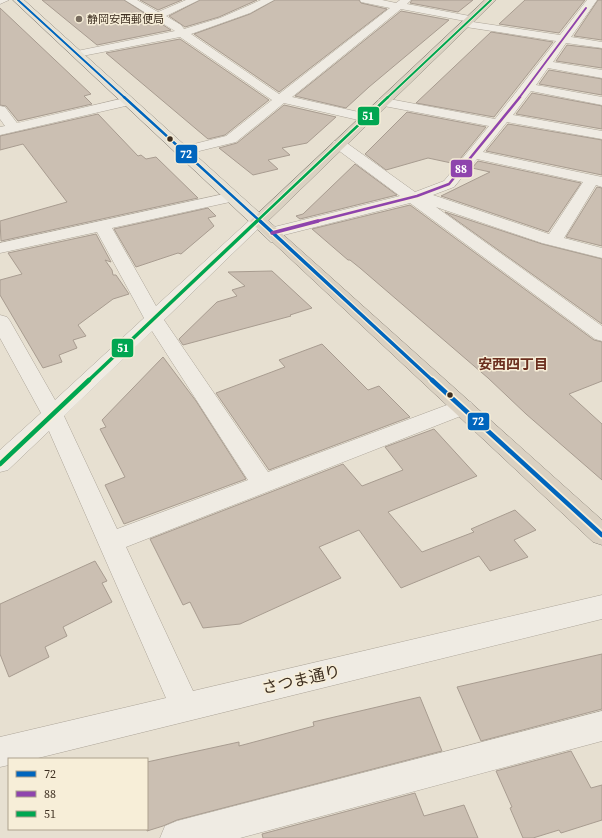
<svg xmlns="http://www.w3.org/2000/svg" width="602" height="838" font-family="'Source Serif 4','Noto Sans JP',serif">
	<rect width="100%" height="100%" fill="#e7e0d1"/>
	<!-- building -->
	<g fill="#cbbfb2" stroke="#a89c90">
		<polygon points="42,0 124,0 171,30 97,45"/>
		<polygon points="140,0 182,0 158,10"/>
		<polygon points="200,0 257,0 219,17 185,27 169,16"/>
		<polygon points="275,0 359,0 361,3 387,9 279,92 194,34 250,14"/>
		<polygon points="412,0 473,0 458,12 410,3"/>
		<polygon points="525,0 585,0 559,33 499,24"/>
		<polygon points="598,0 602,0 602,40 574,36"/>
		<polygon points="0,8 91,94 84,96 92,104 18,121 6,106 0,105"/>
		<polygon points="401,11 449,20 369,87 346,108 295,96"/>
		<polygon points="491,32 553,42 494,117 416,103"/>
		<polygon points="180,39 269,100 225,135 208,139 106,53"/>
		<polygon points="567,45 602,49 602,68 556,61"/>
		<polygon points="549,70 602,79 602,95 539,84"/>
		<polygon points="532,93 602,106 602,129 516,114"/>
		<polygon points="284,105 336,117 307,143 282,148 290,155 268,160 278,169 253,175 219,148 237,143"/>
		<polygon points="407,112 486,127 456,164 428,158 386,170 365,154"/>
		<polygon points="98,114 138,156 141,155 146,159 156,157 198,198 1,241 0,221 67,202 23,144 0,150 0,136"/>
		<polygon points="508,124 602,140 602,175 486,151"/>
		<polygon points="478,161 581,183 548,232 441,196 490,172 472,168"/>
		<polygon points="355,164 397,195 300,219 296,216 303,214"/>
		<polygon points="597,187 602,188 602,246 566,237"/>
		<polygon points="410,205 594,340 602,342 602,381 569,394 602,424 602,480 526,414 488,378 360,268 350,260 348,260 312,229"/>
		<polygon points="208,208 216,216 208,218 214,226 181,254 178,253 136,267 114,229"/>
		<polygon points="445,212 542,244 602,259 602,324"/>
		<polygon points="96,234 111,262 105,260 112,270 113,275 116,275 129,294 113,299 78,325 86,336 73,340 77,348 59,355 62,362 43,368 0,295 0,280 22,274 8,253"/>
		<polygon points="272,271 312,308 290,315 291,316 183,345 179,339 217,302 237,296 232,290 245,286 228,272"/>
		<polygon points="322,344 368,390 379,386 410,417 269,470 216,393 285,367 279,360"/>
		<polygon points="163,357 196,401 246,479 124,524 105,485 125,477 100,429 106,427 102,420"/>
		<polygon points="434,429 477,476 388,512 422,552 474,532 471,529 515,510 536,530 514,540 528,557 490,571 479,556 401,588 359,530 319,547 341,578 240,624 203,628 190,602 183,605 150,539 343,464 362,486 403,470 385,447"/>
		<polygon points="95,561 107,581 102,583 112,602 63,627 67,636 45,647 49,657 9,677 0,654 0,604"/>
		<polygon points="602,654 602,709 481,741 457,687"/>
		<polygon points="420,697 442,751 177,820 163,826 147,831 147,762 239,742 239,746 314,726 313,722"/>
		<polygon points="571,751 591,788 602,785 602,820 561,833 559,830 533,838 523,838 510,808 512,807 496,771"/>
		<polygon points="415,793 424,816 464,805 478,838 263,838 262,834"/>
	</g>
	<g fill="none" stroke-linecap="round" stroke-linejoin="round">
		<!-- minor casing -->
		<g stroke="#ada599" stroke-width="1">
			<g id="minor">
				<polygon points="0,0 9,0 0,4"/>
				<path d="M125,0H137L158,12L186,0H199L166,16L181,25L184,29L220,18L261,0H274L250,13L191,34L279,94L390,8L361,2L360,0H382L396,3L400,0H411L407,4L475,17L476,19L473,22L560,35L587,0H597L571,37L602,42V48L566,43L553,62L602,70V78L548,68L536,85L602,97V105L531,91L513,115L602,131V139L507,122L483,152L602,177V187L596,185L564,238L602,248V258L542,243L436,207L602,326V341L595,339L410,203L272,238L266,237L264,233L266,229L400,196L334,147L332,144L334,141H344L415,192L444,181L489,126L384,106L379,105L377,102L379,99L384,98L495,119L556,41L466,27L461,24L465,21L401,9L292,97L372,115L374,118L372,121L367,122L284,103L236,142L183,155L178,154L176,151L178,148L226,136L272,100L180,37L77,57L73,56L71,54L73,52L77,51L175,31ZM477,159L583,182L549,234L433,195L454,187Z"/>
				<polygon points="129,97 135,101 134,104 0,135 0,127 5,126 0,119 0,106 5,107 17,123"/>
				<path d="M233,192L239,194L241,197L239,200L112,228L156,306L252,218L258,216L264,218L266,221L164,320L268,472L455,402L463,400L471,402L474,407L471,412L126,547L193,691L602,595V619L34,759H9V765L0,767V737L166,698L49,431L8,470L0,472V450L41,413L0,338V315L7,317L10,321L55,400L144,318L97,232L0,253V243ZM152,331L248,480L117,529L64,416Z"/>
				<polygon points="602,711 602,741 240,838 160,838 165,826 177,821"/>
			</g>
		</g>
		<!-- major casing -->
		<g stroke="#928b80" stroke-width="1">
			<polygon id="major" points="13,0 24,0 283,234 285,238 283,242 277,243 271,242"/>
		</g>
		<!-- highway casing -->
		<g stroke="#928b80" stroke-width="1">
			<polygon id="highway" points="485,0 496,0 268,221 602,520 602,545 593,542 250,221"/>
		</g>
		<!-- minor -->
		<use href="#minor" fill="#efebe3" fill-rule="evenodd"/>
		<!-- major -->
		<use href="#major" fill="#e6e1d4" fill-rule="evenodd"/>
		<!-- highway -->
		<use href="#highway" fill="#dad1c2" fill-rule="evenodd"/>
		<!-- bus-1-far3 casing -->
		<g stroke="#f7eed8" stroke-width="3.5">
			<polyline id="bus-1-far3" points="18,0 125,98"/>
		</g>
		<!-- bus-1-far2 casing -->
		<g stroke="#f7eed8" stroke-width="4.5">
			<polyline id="bus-1-far2" points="124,97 261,222"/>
		</g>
		<!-- bus-1-far1 casing -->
		<g stroke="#f7eed8" stroke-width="6">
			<polyline id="bus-1-far1" points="260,221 433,381"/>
		</g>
		<!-- bus-1 casing -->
		<g stroke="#f7eed8" stroke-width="8">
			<polyline id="bus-1" points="432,380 602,535"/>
		</g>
		<!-- bus-2-far2 casing -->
		<g stroke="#f7eed8" stroke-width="3.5">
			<polyline id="bus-2-far2" points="519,98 586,8"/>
		</g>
		<!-- bus-2-far1 casing -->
		<g stroke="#f7eed8" stroke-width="4.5">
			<polyline id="bus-2-far1" points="314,222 417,196 449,184 520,97"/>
		</g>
		<!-- bus-2 casing -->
		<g stroke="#f7eed8" stroke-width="6">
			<polyline id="bus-2" points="272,233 318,221"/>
		</g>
		<!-- bus-3-far3 casing -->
		<g stroke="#f7eed8" stroke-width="3.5">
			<polyline id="bus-3-far3" points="387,98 491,0"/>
		</g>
		<!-- bus-3-far2 casing -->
		<g stroke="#f7eed8" stroke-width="4.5">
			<polyline id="bus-3-far2" points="256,222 388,97"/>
		</g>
		<!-- bus-3-far1 casing -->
		<g stroke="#f7eed8" stroke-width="6">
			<polyline id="bus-3-far1" points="88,381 257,221"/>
		</g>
		<!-- bus-3 casing -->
		<g stroke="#f7eed8" stroke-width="8">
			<polyline id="bus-3" points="0,464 89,380"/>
		</g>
		<!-- bus-1-far3 -->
		<use href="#bus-1-far3" stroke="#0065bd" stroke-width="2"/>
		<!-- bus-1-far2 -->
		<use href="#bus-1-far2" stroke="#0065bd" stroke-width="2.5"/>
		<!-- bus-1-far1 -->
		<use href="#bus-1-far1" stroke="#0065bd" stroke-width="3.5"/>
		<!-- bus-1 -->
		<use href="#bus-1" stroke="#0065bd" stroke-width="4.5"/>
		<!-- bus-2-far2 -->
		<use href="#bus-2-far2" stroke="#8e44ad" stroke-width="2"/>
		<!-- bus-2-far1 -->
		<use href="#bus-2-far1" stroke="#8e44ad" stroke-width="2.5"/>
		<!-- bus-2 -->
		<use href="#bus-2" stroke="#8e44ad" stroke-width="3.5"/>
		<!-- bus-3-far3 -->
		<use href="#bus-3-far3" stroke="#00a651" stroke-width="2"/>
		<!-- bus-3-far2 -->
		<use href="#bus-3-far2" stroke="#00a651" stroke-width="2.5"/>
		<!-- bus-3-far1 -->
		<use href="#bus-3-far1" stroke="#00a651" stroke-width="3.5"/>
		<!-- bus-3 -->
		<use href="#bus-3" stroke="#00a651" stroke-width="4.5"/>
	</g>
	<!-- markers -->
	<circle fill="#786c5e" stroke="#f7eed8" stroke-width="1.5" cx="79" cy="19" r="4"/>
	<g fill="#3d2e20" stroke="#f7eed8" stroke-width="1.5">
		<circle cx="170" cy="139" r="3.5"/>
		<circle cx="450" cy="395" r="3.5"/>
	</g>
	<g text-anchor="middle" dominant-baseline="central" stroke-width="3" stroke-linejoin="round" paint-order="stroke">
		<!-- far-poi labels -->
		<g font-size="11" fill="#3d2e20" stroke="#f7eed8" text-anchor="start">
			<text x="87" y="19">静岡安西郵便局</text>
		</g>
		<!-- neighbourhood labels -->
		<g font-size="14" font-weight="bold" fill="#6b2e1e" stroke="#f7eed8">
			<text x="513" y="364">安西四丁目</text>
		</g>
		<!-- near-street labels -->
		<g font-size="16" fill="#3d2e20" stroke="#f7eed8">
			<text transform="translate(301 679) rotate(-13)">さつま通り</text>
		</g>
	</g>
	<g stroke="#f7eed8" stroke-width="1.5">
		<rect x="357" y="106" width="23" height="20" rx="4" fill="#00a651"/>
		<rect x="175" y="144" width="23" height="20" rx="4" fill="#0065bd"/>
		<rect x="450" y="159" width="23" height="19" rx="4" fill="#8e44ad"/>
		<rect x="111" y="338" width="23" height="20" rx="4" fill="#00a651"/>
		<rect x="467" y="412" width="23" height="19" rx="4" fill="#0065bd"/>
	</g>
	<g font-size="11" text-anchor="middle" font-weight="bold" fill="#fff">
		<text x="368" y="120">51</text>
		<text x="186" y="158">72</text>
		<text x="461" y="173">88</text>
		<text x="123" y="352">51</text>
		<text x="478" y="425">72</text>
	</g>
	<!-- legend -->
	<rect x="8" y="758" width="140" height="72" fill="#f7eed8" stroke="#ada18e"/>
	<rect x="16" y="771" width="20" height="6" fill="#0065bd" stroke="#ada18e"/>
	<text x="44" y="778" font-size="12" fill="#3d2e20">72</text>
	<rect x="16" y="791" width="20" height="6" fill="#8e44ad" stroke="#ada18e"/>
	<text x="44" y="798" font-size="12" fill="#3d2e20">88</text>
	<rect x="16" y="811" width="20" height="6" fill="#00a651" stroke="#ada18e"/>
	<text x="44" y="818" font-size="12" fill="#3d2e20">51</text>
</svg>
